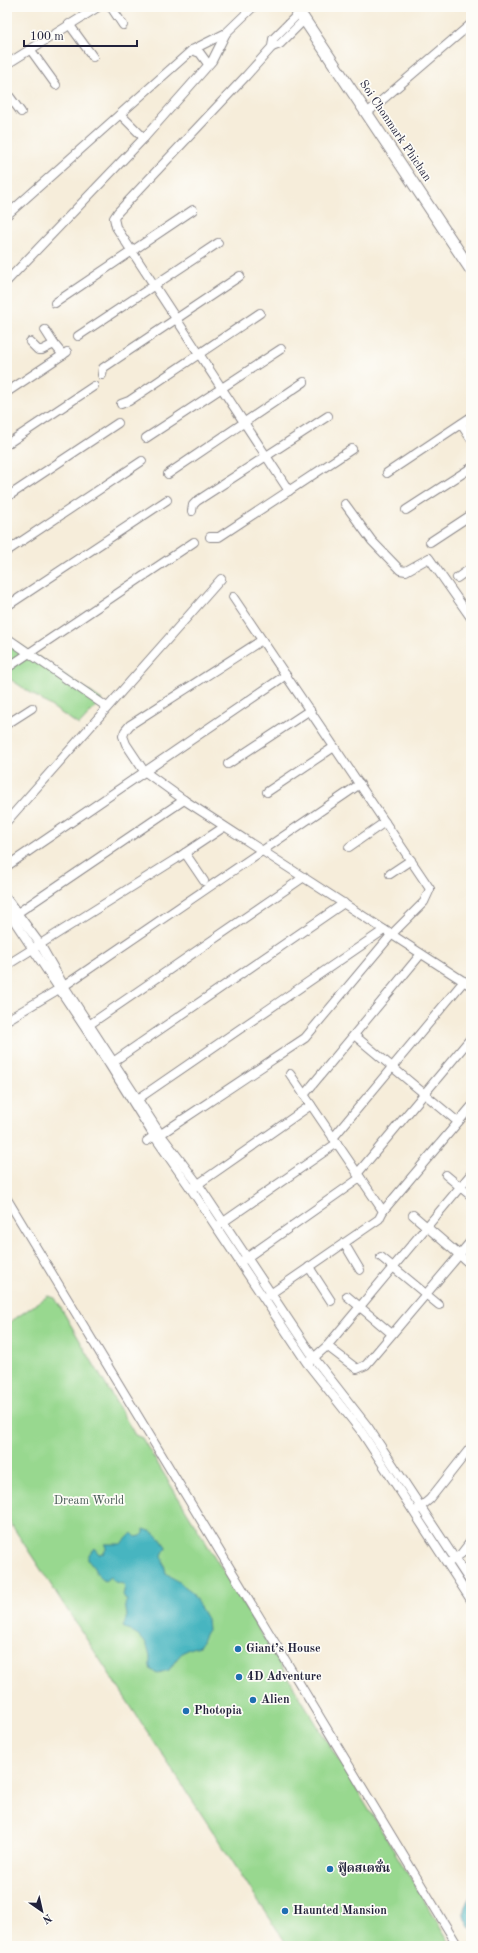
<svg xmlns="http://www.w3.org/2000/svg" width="478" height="1953" font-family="'Old Standard TT','Noto Serif Thai',serif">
	<rect width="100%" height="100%" fill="#fdfcf7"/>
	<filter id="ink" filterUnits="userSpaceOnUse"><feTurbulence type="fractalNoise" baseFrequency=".025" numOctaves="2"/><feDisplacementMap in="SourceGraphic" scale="8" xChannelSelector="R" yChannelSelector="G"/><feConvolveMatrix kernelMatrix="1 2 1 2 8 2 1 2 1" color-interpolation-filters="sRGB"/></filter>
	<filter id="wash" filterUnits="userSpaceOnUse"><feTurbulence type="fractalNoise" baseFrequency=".012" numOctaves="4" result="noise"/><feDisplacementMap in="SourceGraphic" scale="16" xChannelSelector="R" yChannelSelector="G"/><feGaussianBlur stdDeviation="0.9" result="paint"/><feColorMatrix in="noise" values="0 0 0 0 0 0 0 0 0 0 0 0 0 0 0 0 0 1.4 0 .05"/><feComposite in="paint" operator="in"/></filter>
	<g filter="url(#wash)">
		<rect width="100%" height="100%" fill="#f6edda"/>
		<!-- green -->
		<g fill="#98d88f" stroke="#5d7d65">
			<polygon points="7,636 102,700 79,725 7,677"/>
			<polygon points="48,1296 55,1298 135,1435 142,1438 452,1946 288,1946 7,1518 7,1324"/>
		</g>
		<!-- water -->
		<g fill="#46b5c0" stroke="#346c7e">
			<path d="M144,1529C155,1532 161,1537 166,1548L162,1556L166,1573L191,1591L207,1619L208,1630C204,1634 202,1644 199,1646C196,1648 192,1647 189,1649C180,1652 175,1662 169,1670L158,1673L151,1670C149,1665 150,1662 150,1657C147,1637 137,1636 123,1627L127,1616L125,1603L127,1601L123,1595L125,1587L123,1584L115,1582L110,1577L105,1581C99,1577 97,1574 95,1570C89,1559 83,1561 94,1548L99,1554L104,1553L107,1547L105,1544H121L132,1533L136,1537L141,1536L144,1533Z"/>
			<path d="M471,1895V1929C461,1914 462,1910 471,1895Z"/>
		</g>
	</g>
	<g filter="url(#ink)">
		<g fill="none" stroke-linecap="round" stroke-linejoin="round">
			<!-- street casing -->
			<g stroke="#8c888a" stroke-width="10">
				<g id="street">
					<polyline points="111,7 123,25"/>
					<polyline points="69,24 93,57"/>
					<polyline points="272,47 280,44 305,19"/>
					<polyline points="30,49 56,85"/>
					<polyline points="192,50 200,53 208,64"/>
					<polyline points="7,64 98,7"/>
					<polyline points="7,93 21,112"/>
					<polyline points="367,113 471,24"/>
					<polyline points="121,115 144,138"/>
					<polyline points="7,215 192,50 226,33 253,7"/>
					<polyline points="7,281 144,138 212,61 226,33"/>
					<polyline points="55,303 193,210"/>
					<polyline points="45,330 54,344"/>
					<polyline points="78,336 218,243"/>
					<polyline points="30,342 38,350 42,350 54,344 63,355"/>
					<polyline points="102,375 103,368 240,276"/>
					<polyline points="7,392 67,352"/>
					<polyline points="121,404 129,401 260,313"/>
					<polyline points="461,424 471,439"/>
					<polyline points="146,438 281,349"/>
					<polyline points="7,444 94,386"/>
					<polyline points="387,473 471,417"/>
					<polyline points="168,474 304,382"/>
					<polyline points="289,491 116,227 114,218 118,212 246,76 272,47 273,39 300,12"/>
					<polyline points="7,497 118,423"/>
					<polyline points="345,504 372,541 400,570 406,571 429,558 471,618"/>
					<polyline points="406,510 471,468"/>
					<polyline points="192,511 193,505 197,501 328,416"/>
					<polyline points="210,537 219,537 352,449"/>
					<polyline points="430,542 471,515"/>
					<polyline points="7,551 142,461"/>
					<polyline points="457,578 471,568"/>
					<polyline points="7,606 167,500"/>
					<polyline points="7,638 107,707"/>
					<polyline points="262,640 130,725 125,731 123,736 126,744 144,771 184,800 471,986"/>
					<polyline points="7,668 194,542"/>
					<polyline points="7,724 32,708"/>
					<polyline points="228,764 310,710"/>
					<polyline points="267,792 334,747"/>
					<polyline points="7,821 221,579"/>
					<polyline points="349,847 385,822"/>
					<polyline points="185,853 204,881"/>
					<polyline points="7,866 286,675"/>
					<polyline points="390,874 411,860"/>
					<polyline points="7,899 40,944 64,986 161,1135 198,1184 314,1358 368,1427 471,1583"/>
					<polyline points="7,910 109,1064 154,1136 191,1189 307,1363 361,1431 471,1600"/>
					<polyline points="13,916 184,800"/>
					<polyline points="7,965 176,859 224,827"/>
					<polyline points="7,1020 64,986 360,784"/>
					<polyline points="86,1027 304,877"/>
					<polyline points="354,1035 458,1122"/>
					<polyline points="110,1064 344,903"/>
					<polyline points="304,1095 421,954"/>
					<polyline points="135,1101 384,930"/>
					<polyline points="158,1136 305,1038 392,934 424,902 430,889 233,597"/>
					<polyline points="333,1138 464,981"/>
					<polyline points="147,1141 154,1136"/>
					<polyline points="357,1174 471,1038"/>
					<polyline points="446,1175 471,1196"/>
					<polyline points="194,1187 311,1105"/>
					<polyline points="7,1199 458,1946"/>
					<polyline points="383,1211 471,1107"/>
					<polyline points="413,1215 471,1265"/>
					<polyline points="219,1225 337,1143"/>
					<polyline points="344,1243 360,1270"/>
					<polyline points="381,1257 439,1305"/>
					<polyline points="242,1261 360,1178"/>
					<polyline points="309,1267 331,1301"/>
					<polyline points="347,1296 392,1334"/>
					<polyline points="266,1297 379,1219 383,1211 290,1074"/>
					<polyline points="327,1346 357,1369 366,1365 471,1241"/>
					<polyline points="310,1361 327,1346 471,1174"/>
					<polyline points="417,1510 430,1499 471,1447"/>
					<polyline points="451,1561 461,1554 471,1541"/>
				</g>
			</g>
			<!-- secondary casing -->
			<g stroke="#8c888a" stroke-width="13">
				<polyline id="secondary" points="296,7 471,270"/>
			</g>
			<!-- street -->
			<use href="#street" stroke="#fff" stroke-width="8"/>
			<!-- secondary -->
			<use href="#secondary" stroke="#fff" stroke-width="11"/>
		</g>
	</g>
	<!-- markers -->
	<g fill="#1f6fb2" stroke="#fdfcf7" stroke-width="1.5">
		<circle cx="238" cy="1649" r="4"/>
		<circle cx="239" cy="1677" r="4"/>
		<circle cx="253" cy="1700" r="4"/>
		<circle cx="186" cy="1711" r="4"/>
		<circle cx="330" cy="1869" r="4"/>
		<circle cx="285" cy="1911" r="4"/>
	</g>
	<g text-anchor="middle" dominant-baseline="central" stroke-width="3.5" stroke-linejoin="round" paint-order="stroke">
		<!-- street labels -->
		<g font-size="12" fill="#22223b" stroke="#fdfcf7">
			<text transform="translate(395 131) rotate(56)">Soi Chonmark Phichan</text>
		</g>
		<!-- park labels -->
		<g font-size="12" fill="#455954" stroke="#fdfcf7">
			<text x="89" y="1501">Dream World</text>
		</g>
		<!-- poi labels -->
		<g font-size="12" font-weight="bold" fill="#22223b" stroke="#fdfcf7" text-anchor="start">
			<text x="246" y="1649">Giant’s House</text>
			<text x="247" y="1677">4D Adventure</text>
			<text x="261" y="1700">Alien</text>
			<text x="194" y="1711">Photopia</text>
			<text x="338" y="1869">ฟู้ดสเตชั่น</text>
			<text x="293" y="1911">Haunted Mansion</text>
		</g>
	</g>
	<!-- margin -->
	<rect width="478" height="1953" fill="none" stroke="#fdfcf7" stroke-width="24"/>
	<!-- north arrow -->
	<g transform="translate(42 1911) rotate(146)" stroke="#fdfcf7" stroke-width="3" paint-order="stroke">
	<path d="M0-3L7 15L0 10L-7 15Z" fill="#22223b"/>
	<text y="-6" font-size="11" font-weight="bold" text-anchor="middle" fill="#22223b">N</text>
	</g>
	<!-- scale -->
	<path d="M24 40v6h113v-6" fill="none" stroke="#22223b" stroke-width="2"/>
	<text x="30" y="40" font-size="12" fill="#22223b" stroke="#fdfcf7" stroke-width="3" paint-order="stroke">100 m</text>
</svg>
